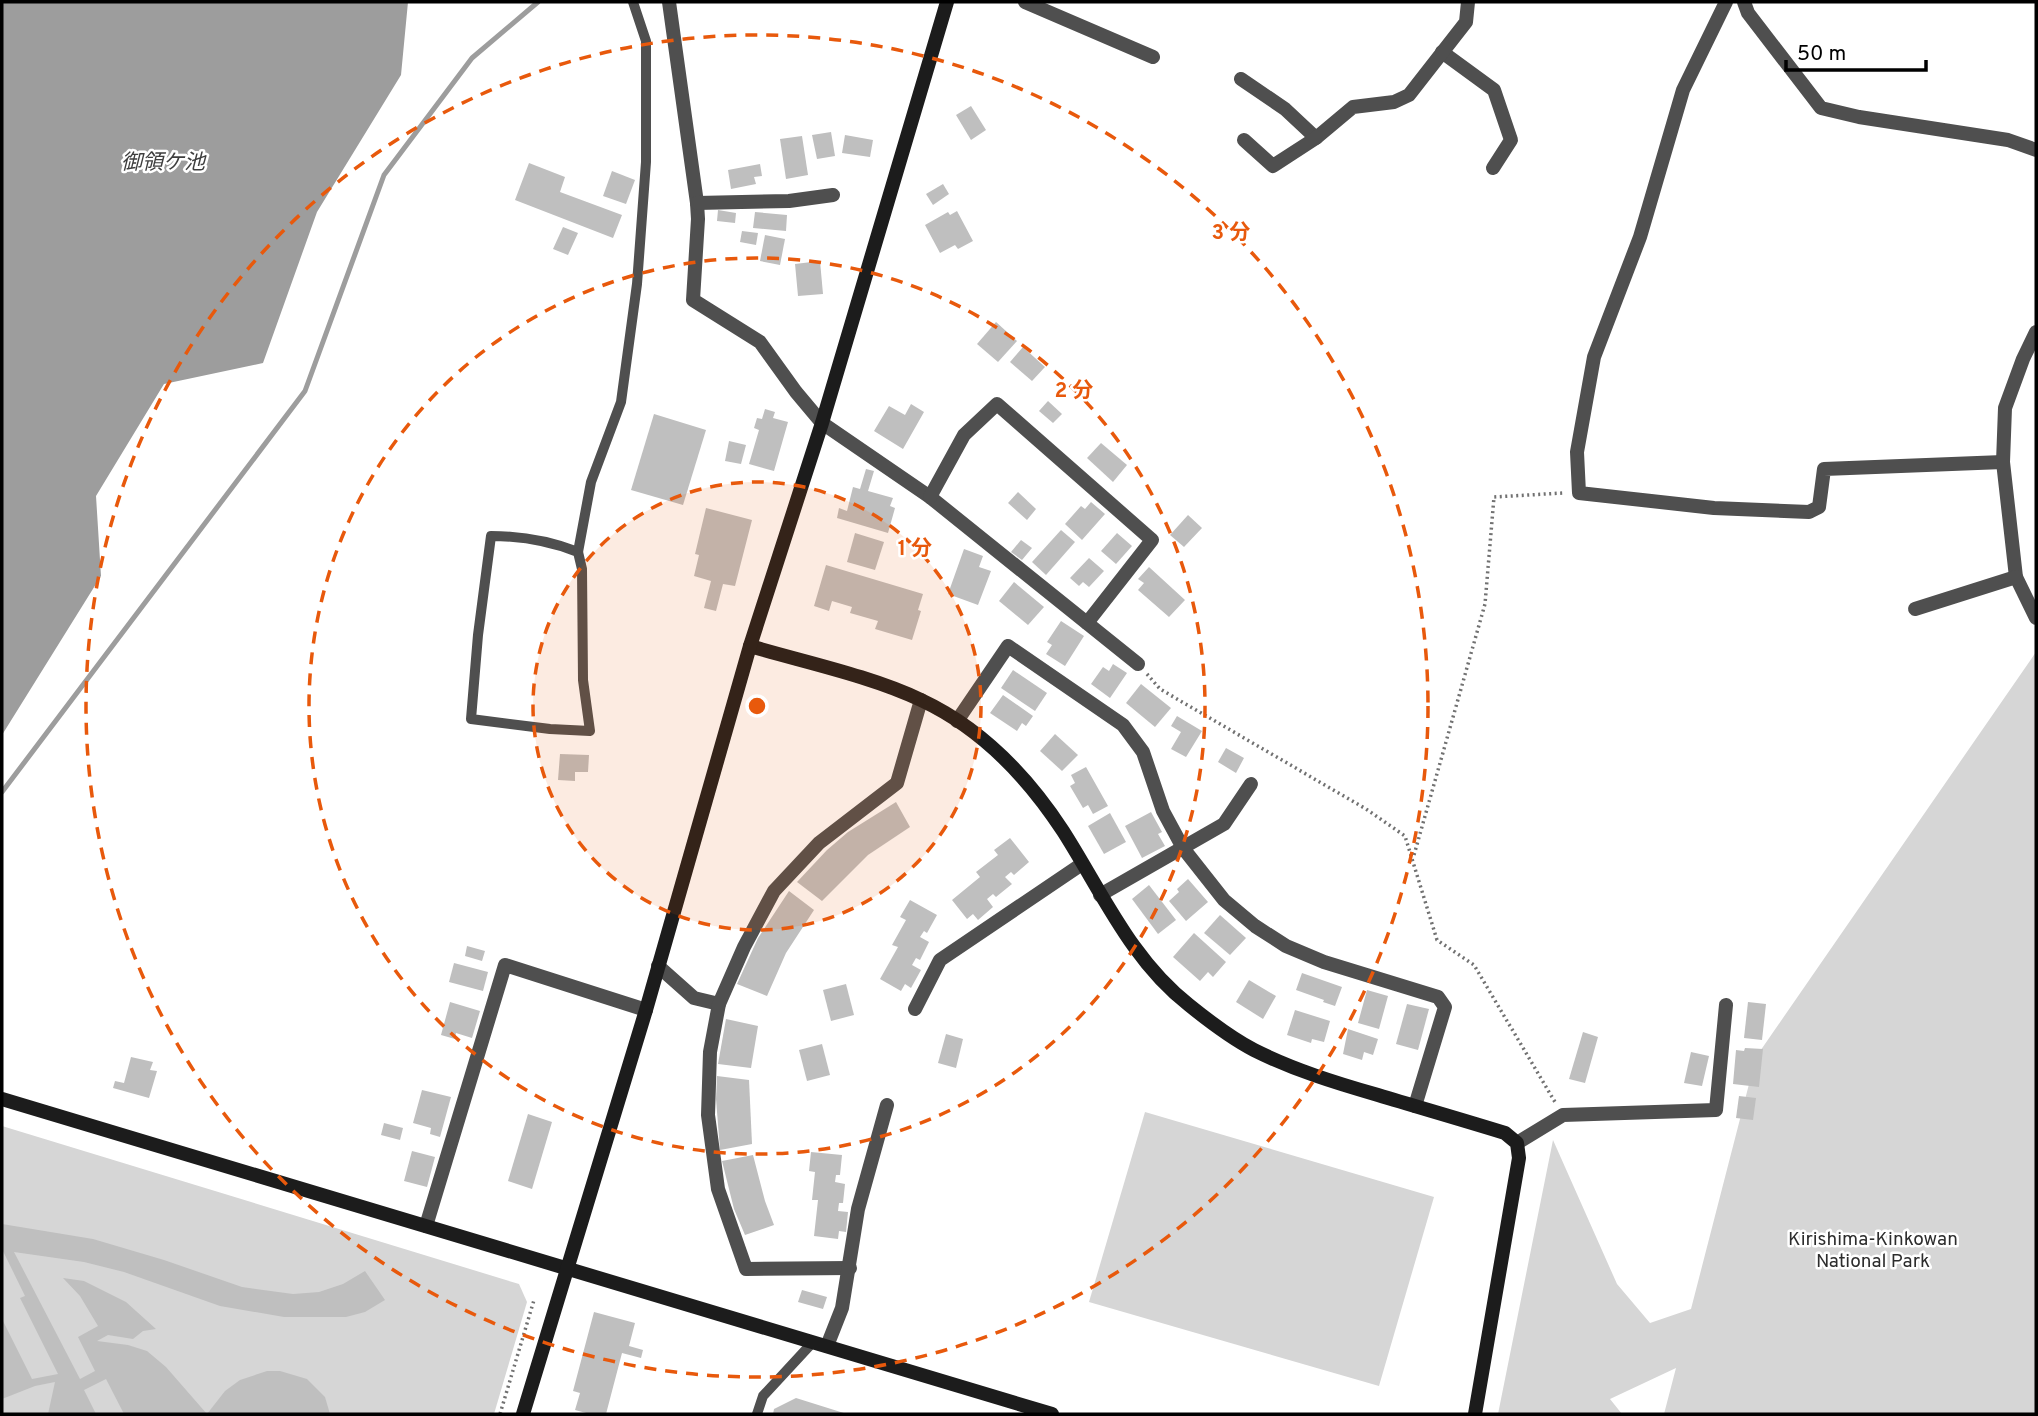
<svg xmlns="http://www.w3.org/2000/svg" width="2038" height="1416" font-family="Overpass,'Noto Sans JP',sans-serif">
	<rect width="100%" height="100%" fill="#fff"/>
	<!-- green -->
	<g fill="#d6d6d6">
		<polygon points="2036,652 2036,1414 1664,1414 1676,1368 1610,1399 1622,1414 1498,1414 1553,1140 1617,1284 1650,1323 1691,1309 1756,1057"/>
		<polygon points="1145,1112 1434,1197 1379,1386 1089,1302"/>
		<polygon points="2,1126 519,1284 527,1302 494,1414 2,1414"/>
	</g>
	<!-- water -->
	<polygon fill="#9d9d9d" points="2,2 408,2 401,75 317,212 263,363 164,384 96,496 101,576 2,735"/>
	<g fill="none" stroke-linecap="round" stroke-linejoin="round">
		<!-- stream -->
		<polyline stroke="#9d9d9d" stroke-width="5" points="2,792 305,391 384,175 472,58 538,2"/>
	</g>
	<!-- building -->
	<g fill="#bfbfbf">
		<polygon points="971,106 986,130 971,140 956,115"/>
		<polygon points="831,132 835,156 817,159 812,135"/>
		<polygon points="845,135 873,140 870,157 842,153"/>
		<polygon points="802,136 808,175 786,179 780,139"/>
		<polygon points="529,163 565,177 560,192 622,215 613,238 515,200"/>
		<polygon points="760,164 762,176 754,177 756,184 731,189 728,170"/>
		<polygon points="612,171 635,180 626,204 603,196"/>
		<polygon points="943,184 949,194 933,205 926,194"/>
		<polygon points="718,210 736,213 735,223 717,221"/>
		<polygon points="957,211 973,241 958,249 955,245 940,253 925,225 948,212 950,215"/>
		<polygon points="755,212 787,215 786,231 753,228"/>
		<polygon points="563,227 578,233 568,255 553,249"/>
		<polygon points="742,231 758,233 756,245 740,242"/>
		<polygon points="765,235 785,239 780,265 760,261"/>
		<polygon points="820,261 823,294 798,296 795,264"/>
		<polygon points="996,322 1017,341 998,362 977,344"/>
		<polygon points="1023,347 1045,367 1032,381 1010,362"/>
		<polygon points="1048,401 1062,414 1053,423 1039,411"/>
		<polygon points="911,404 924,412 903,449 874,431 889,406 905,415"/>
		<polygon points="765,409 775,412 773,418 788,422 774,471 749,464 759,430 754,428 757,418 762,419"/>
		<polygon points="654,414 706,430 683,505 631,490"/>
		<polygon points="729,441 746,445 741,464 725,461"/>
		<polygon points="1101,443 1127,465 1113,482 1087,458"/>
		<polygon points="866,469 874,471 868,491 893,498 890,506 895,508 888,533 837,518 839,508 847,511 853,487 860,489"/>
		<polygon points="1018,492 1036,509 1027,520 1008,503"/>
		<polygon points="1091,502 1105,514 1082,540 1065,524 1081,506 1085,509"/>
		<polygon points="706,508 752,520 735,586 723,584 716,611 704,608 711,581 694,576 699,555 695,554"/>
		<polygon points="1188,515 1202,528 1184,547 1170,535"/>
		<polygon points="1061,530 1075,542 1046,575 1032,562"/>
		<polygon points="855,533 884,542 875,570 847,562"/>
		<polygon points="1117,533 1132,546 1116,564 1101,551"/>
		<polygon points="1021,540 1032,548 1022,560 1011,552"/>
		<polygon points="964,549 983,556 979,567 991,571 978,605 948,594"/>
		<polygon points="1089,558 1104,571 1089,587 1083,582 1079,586 1070,578"/>
		<polygon points="826,565 923,594 918,610 921,611 912,640 875,629 878,621 850,613 852,607 832,601 829,611 814,606"/>
		<polygon points="1149,567 1185,600 1169,617 1138,590 1144,583 1138,579"/>
		<polygon points="1014,582 1044,607 1028,625 999,601"/>
		<polygon points="1061,621 1084,636 1065,666 1046,654 1052,645 1047,642"/>
		<polygon points="1113,664 1127,673 1110,698 1091,684 1103,667 1109,671"/>
		<polygon points="1013,670 1047,693 1035,711 1001,688"/>
		<polygon points="1141,684 1171,708 1155,727 1126,703"/>
		<polygon points="1003,695 1033,716 1026,726 1022,723 1017,731 990,713"/>
		<polygon points="1177,716 1202,731 1186,757 1171,749 1181,732 1171,726"/>
		<polygon points="1055,734 1078,755 1062,771 1040,751"/>
		<polygon points="1226,748 1244,758 1236,773 1218,762"/>
		<polygon points="560,754 589,755 588,772 575,772 575,781 558,780"/>
		<polygon points="1086,767 1108,806 1093,814 1088,805 1083,808 1070,786 1075,783 1071,775"/>
		<polygon points="896,802 910,827 868,855 822,901 797,882 827,850 848,832"/>
		<polygon points="1151,812 1162,832 1158,834 1165,846 1142,858 1125,826"/>
		<polygon points="1110,813 1126,842 1104,854 1088,826"/>
		<polygon points="1010,838 1029,862 1014,875 1011,872 1005,877 1012,884 996,897 993,894 987,899 993,907 978,920 973,914 967,919 952,900 980,877 976,872 998,855 994,850"/>
		<polygon points="1188,879 1208,902 1186,921 1169,901 1179,892 1177,889"/>
		<polygon points="1149,885 1176,920 1158,934 1132,899"/>
		<polygon points="789,891 814,910 786,953 767,996 737,984 758,938"/>
		<polygon points="910,900 937,915 927,933 924,931 920,937 929,942 920,960 916,958 912,965 921,970 911,988 905,984 901,991 880,979 898,947 892,945 906,920 900,917"/>
		<polygon points="1220,915 1246,938 1230,955 1204,933"/>
		<polygon points="1194,933 1226,962 1213,977 1208,972 1200,981 1173,957"/>
		<polygon points="467,946 485,951 482,961 465,956"/>
		<polygon points="454,963 488,972 483,991 449,982"/>
		<polygon points="1302,973 1342,987 1335,1006 1323,1002 1324,1000 1296,990"/>
		<polygon points="1249,980 1276,996 1263,1019 1236,1002"/>
		<polygon points="846,984 854,1015 831,1021 823,990"/>
		<polygon points="1367,990 1388,996 1379,1029 1358,1023"/>
		<polygon points="450,1002 480,1011 472,1038 456,1033 455,1039 441,1035"/>
		<polygon points="1748,1002 1766,1004 1762,1040 1744,1038"/>
		<polygon points="1407,1004 1429,1009 1418,1050 1396,1044"/>
		<polygon points="1295,1010 1330,1021 1324,1042 1312,1039 1311,1043 1287,1035"/>
		<polygon points="726,1019 758,1026 751,1068 718,1064"/>
		<polygon points="1348,1029 1378,1039 1373,1055 1364,1052 1362,1060 1343,1054"/>
		<polygon points="1583,1032 1598,1037 1585,1083 1569,1079"/>
		<polygon points="946,1034 963,1039 956,1068 938,1063"/>
		<polygon points="822,1044 830,1075 807,1081 799,1050"/>
		<polygon points="1745,1048 1763,1049 1759,1087 1733,1084 1736,1050 1744,1051"/>
		<polygon points="1691,1052 1709,1056 1702,1086 1684,1083"/>
		<polygon points="131,1057 153,1062 150,1070 157,1071 149,1098 113,1088 115,1081 124,1083"/>
		<polygon points="717,1076 749,1080 752,1144 720,1150 716,1099"/>
		<polygon points="422,1090 451,1097 440,1137 430,1134 431,1128 413,1123"/>
		<polygon points="1739,1096 1756,1098 1753,1120 1736,1118"/>
		<polygon points="528,1114 552,1122 532,1189 508,1181"/>
		<polygon points="384,1123 403,1128 400,1140 381,1135"/>
		<polygon points="412,1151 435,1157 427,1187 404,1181"/>
		<polygon points="811,1152 842,1155 840,1175 836,1175 835,1182 845,1184 843,1203 839,1203 838,1211 848,1212 846,1232 839,1231 838,1239 814,1236 818,1200 812,1200 815,1172 809,1171"/>
		<polygon points="753,1155 765,1201 774,1225 745,1235 734,1209 722,1161"/>
		<polygon points="2,1224 93,1239 164,1260 242,1287 293,1294 319,1292 343,1284 365,1271 385,1300 365,1312 346,1317 284,1317 220,1306 124,1272 84,1262 14,1252 80,1379 95,1371 78,1337 98,1326 80,1296 63,1278 84,1281 126,1302 156,1329 143,1331 133,1339 108,1335 97,1341 128,1345 147,1351 166,1367 207,1414 124,1414 106,1379 84,1390 96,1414 48,1414 55,1382 35,1386 2,1399 2,1319 32,1379 58,1374 20,1298 25,1296 2,1249"/>
		<polygon points="802,1290 827,1297 823,1309 798,1302"/>
		<polygon points="594,1312 635,1323 629,1346 643,1350 641,1358 622,1353 606,1414 590,1414 575,1410 580,1393 573,1391"/>
		<polygon points="267,1371 280,1371 307,1379 325,1397 330,1414 207,1414 225,1391 240,1380"/>
		<polygon points="796,1398 847,1414 773,1414 774,1409"/>
	</g>
	<g fill="none" stroke-linecap="round" stroke-linejoin="round">
		<!-- path -->
		<g stroke="#717171" stroke-width="3.5" stroke-dasharray="2 3.5" stroke-linecap="butt">
			<polyline points="1147,674 1160,689 1366,809 1405,836 1437,940 1474,965 1555,1102"/>
			<polyline points="1414,855 1485,604 1494,497 1563,493"/>
			<polyline points="500,1414 534,1300"/>
		</g>
		<!-- lane -->
		<g stroke="#4f4f4f" stroke-width="10">
			<path d="M491,536C521,536 550,541 578,552L582,569L583,680L590,731L550,729L471,719L478,635Z"/>
			<polyline points="578,552 591,482 621,402 637,284 646,162 646,41 633,2"/>
			<polyline points="757,1414 763,1396 813,1342"/>
		</g>
		<!-- street -->
		<g stroke="#4f4f4f" stroke-width="14">
			<polyline points="669,2 697,203 698,219 693,300 760,342 796,392 822,423 930,497 1138,664"/>
			<polyline points="1025,2 1153,57"/>
			<polyline points="1726,2 1683,90 1640,237 1594,357 1577,452 1579,493 1714,508 1809,512 1819,507 1824,469 2003,462"/>
			<polyline points="1744,2 1748,13 1821,108 1859,117 2008,140 2036,150"/>
			<polyline points="1442,52 1494,90 1511,140 1493,168"/>
			<polyline points="1241,79 1285,109 1316,138"/>
			<polyline points="1244,140 1273,166 1316,138 1353,107 1394,102 1409,95 1466,22 1468,2"/>
			<polyline points="697,203 789,201 833,195"/>
			<polyline points="2036,332 2023,359 2005,408 2003,462 2016,577 2036,618"/>
			<polyline points="930,497 964,435 997,404 1152,540 1087,623"/>
			<polyline points="1915,609 2016,577"/>
			<polyline points="957,721 1008,646 1123,725 1143,752 1163,811 1183,848 1224,900 1255,926 1286,946 1324,962 1438,997 1445,1007 1415,1106"/>
			<polyline points="1100,895 1224,824 1251,784"/>
			<polyline points="658,966 694,998 719,1004"/>
			<polyline points="915,1009 940,960 1082,864"/>
			<polyline points="1517,1143 1563,1115 1716,1110 1726,1005"/>
			<polyline points="426,1226 505,965 646,1010"/>
			<polyline points="850,1268 746,1269 718,1189 708,1115 710,1052 719,1004 744,947 774,891 819,843 897,783 921,700"/>
			<polyline points="827,1346 842,1308 858,1209 887,1105"/>
		</g>
		<!-- secondary -->
		<g stroke="#1c1c1c" stroke-width="14">
			<path d="M750,646C804,662 871,676 921,700C981,728 1027,776 1063,831C1102,892 1131,960 1189,1005C1210,1022 1231,1038 1254,1050C1294,1070 1336,1083 1378,1095C1421,1108 1463,1120 1505,1133L1517,1143L1519,1158L1475,1414"/>
			<polyline points="2,1099 1052,1414"/>
			<polyline points="523,1414 646,1010 750,646 822,423 947,2"/>
		</g>
	</g>
	<!-- distance rings -->
	<circle cx="757" cy="706" r="224" fill="#e8590c" fill-opacity=".12"/>
	<g fill="none" stroke="#e8590c" stroke-width="3.5" stroke-dasharray="12 9">
		<circle cx="757" cy="706" r="224"/>
		<circle cx="757" cy="706" r="448"/>
		<circle cx="757" cy="706" r="671"/>
	</g>
	<g text-anchor="middle" dominant-baseline="central" stroke-width="5" stroke-linejoin="round" paint-order="stroke">
		<!-- park labels -->
		<g font-size="19" fill="#2d2d2d" stroke="#fff">
			<text x="1873" y="1240">Kirishima-Kinkowan<tspan x="1873" dy="22">National Park</tspan></text>
		</g>
		<!-- water labels -->
		<g font-size="21" font-style="italic" fill="#3e3e3e" stroke="#fff">
			<text x="163" y="163">御領ケ池</text>
		</g>
	</g>
	<circle cx="757" cy="706" r="10" fill="#e8590c" stroke="#fff" stroke-width="3.5"/>
	<g font-size="21" text-anchor="middle" font-weight="bold" fill="#e8590c" stroke="#fff" stroke-width="5" stroke-linejoin="round" paint-order="stroke">
		<text x="1231" y="239">3 分</text>
		<text x="1074" y="397">2 分</text>
		<text x="915" y="555">1 分</text>
	</g>
	<!-- border -->
	<rect width="2038" height="1416" fill="none" stroke="#000000" stroke-width="7"/>
	<!-- scale -->
	<path d="M1786 60v10h140v-10" fill="none" stroke="#000000" stroke-width="3.5"/>
	<text x="1797" y="60" font-size="21" fill="#000000" stroke="#ffffff" stroke-width="5" paint-order="stroke">50 m</text>
</svg>
